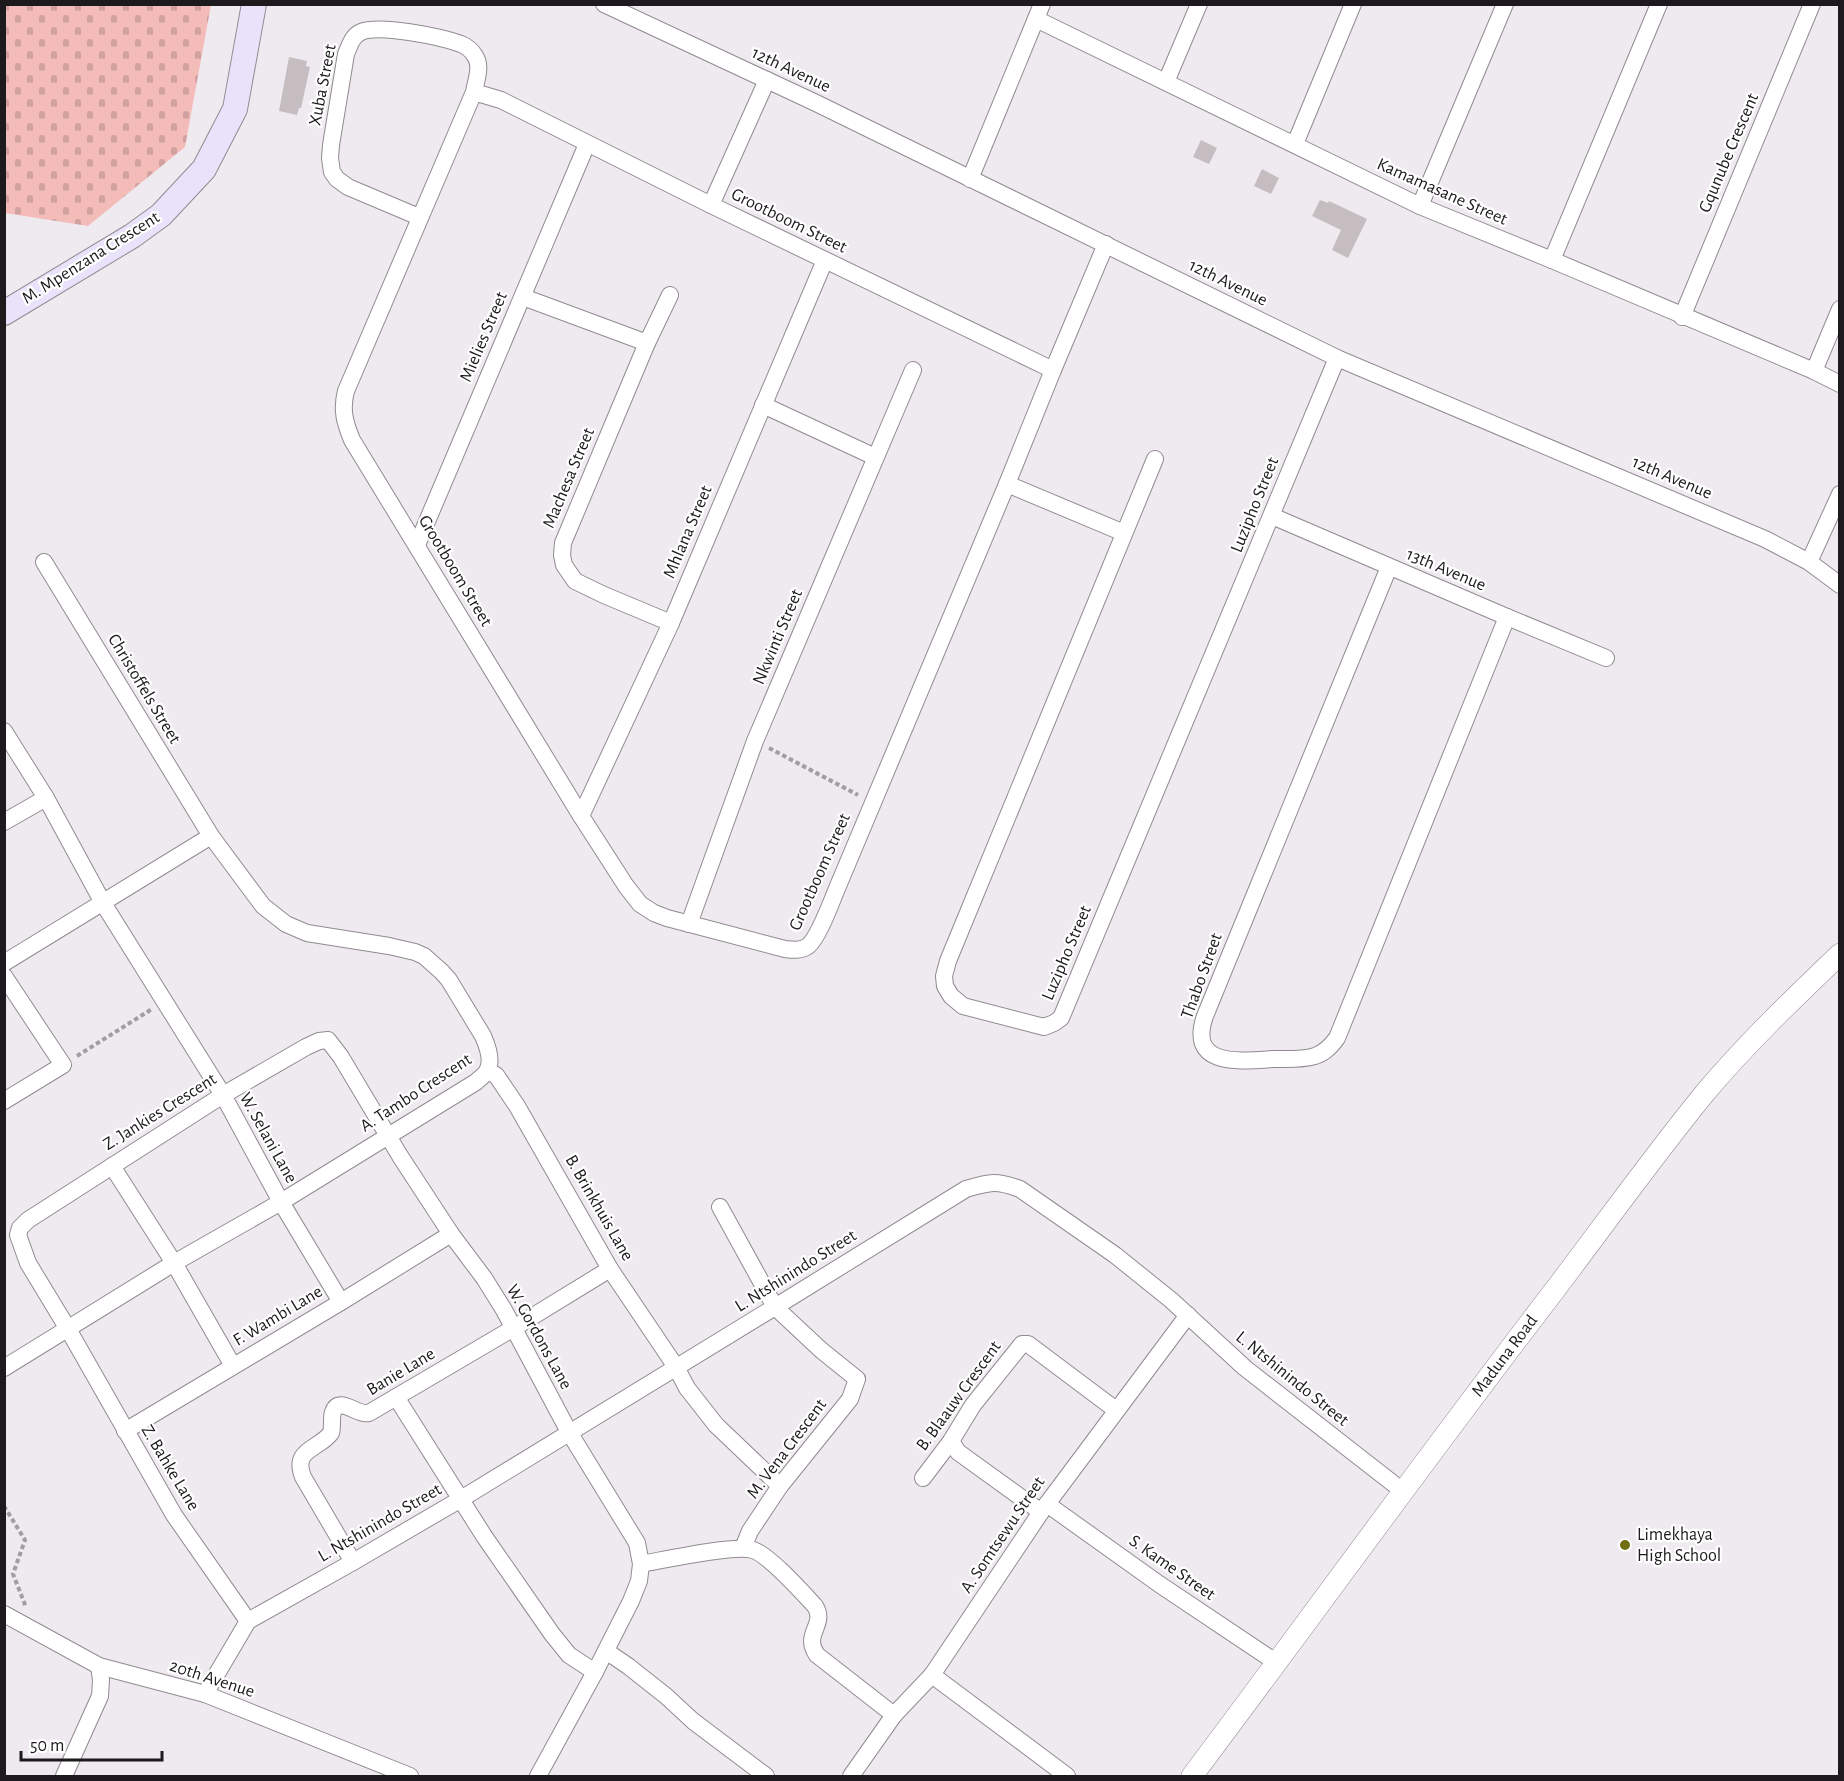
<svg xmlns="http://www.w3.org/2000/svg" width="1844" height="1781" font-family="'Alegreya Sans',sans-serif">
	<defs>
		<pattern id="cemetery-stones" width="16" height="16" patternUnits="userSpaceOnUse" patternTransform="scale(1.5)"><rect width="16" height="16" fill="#f3bcb9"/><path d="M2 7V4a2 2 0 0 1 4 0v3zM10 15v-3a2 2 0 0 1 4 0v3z" fill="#d0a19e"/></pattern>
	</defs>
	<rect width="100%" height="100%" fill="#efeaf0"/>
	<!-- cemetery -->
	<polygon fill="url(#cemetery-stones)" points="4,5 211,5 185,147 88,226 5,213"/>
	<!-- building -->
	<g fill="#c5bdc0">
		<polygon points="289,57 307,61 306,66 310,67 301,108 299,108 297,115 279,111"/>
		<polygon points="1201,140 1217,148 1209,164 1193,157"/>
		<polygon points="1262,169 1279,178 1271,194 1254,186"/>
		<polygon points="1320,200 1328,203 1329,201 1367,219 1348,258 1332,250 1341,230 1312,216"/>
	</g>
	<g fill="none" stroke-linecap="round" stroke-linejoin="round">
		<!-- minor casing -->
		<g stroke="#908b90" stroke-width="18">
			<g id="minor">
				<polyline points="604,4 816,103 1337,358 1765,539 1809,562 1840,585"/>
				<polyline points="1036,19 1420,206 1552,260 1814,371 1840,384"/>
				<polyline points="1166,82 1199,4"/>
				<polyline points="1295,144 1353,4"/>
				<polyline points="970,179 1042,4"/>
				<polyline points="711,205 767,80"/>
				<polyline points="1420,206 1505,4"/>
				<path d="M419,217L348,187L337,179L332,172L330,158L331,145L346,54C350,45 352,36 361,32C380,24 442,37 461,44C466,46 472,51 475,56C482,66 476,80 474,92L346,391C341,410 345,423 352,440L581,816L626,886L640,904L654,913L667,918L785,949C793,950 801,951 808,946C819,937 832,900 838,886L1007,484L1053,370L711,205L501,100L474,92"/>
				<polyline points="1552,260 1659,4"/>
				<polyline points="670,295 647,343 563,543 562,555 564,565 575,581 604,595 671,623"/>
				<polyline points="523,297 647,343"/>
				<polyline points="1682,317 1812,4"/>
				<polyline points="1053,370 1106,244"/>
				<polyline points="1814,371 1840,309"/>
				<polyline points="763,405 875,457"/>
				<polyline points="1155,459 948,961 944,976 945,986 951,996 963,1006 1044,1027 1054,1023 1061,1018 1337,358"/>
				<polyline points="1007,484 1124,533"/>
				<polyline points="1272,516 1507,617 1606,658"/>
				<polyline points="417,545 587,144"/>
				<polyline points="1809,562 1840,494"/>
				<path d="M1389,567L1205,1016C1187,1068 1241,1061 1273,1059C1286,1059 1303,1060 1315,1056C1325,1053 1331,1046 1337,1038L1507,617"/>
				<polyline points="4,731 46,798 103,903 223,1095 281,1202 341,1302"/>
				<polyline points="581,816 671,623 825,260"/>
				<polyline points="4,822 46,798"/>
				<polyline points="689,924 755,741 913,370"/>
				<polyline points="4,963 211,836"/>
				<polyline points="4,976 63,1065 4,1101"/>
				<polyline points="487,1072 496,1075 517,1106 610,1269 676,1367 687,1388 716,1425 780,1486"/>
				<polyline points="112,1166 174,1263 233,1366"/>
				<polyline points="720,1207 775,1307 821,1350 857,1379 850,1399 780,1486 750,1531 743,1548"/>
				<path d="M4,1368L174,1263L281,1202L476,1082C479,1079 485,1075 487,1071C493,1061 487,1045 483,1036L449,980L442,972L424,956L415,952L389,946L307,933L286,924L263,906L211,836L44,562"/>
				<polyline points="396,1397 484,1536 552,1634 569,1655 595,1672"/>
				<polyline points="125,1431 341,1302 451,1234"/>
				<polyline points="951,1441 958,1452 1041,1512"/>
				<polyline points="923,1478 951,1441 973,1405 1022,1344 1028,1344 1116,1410"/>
				<polyline points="1047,1504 1159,1584 1277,1663"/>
				<path d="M353,1562L303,1477C292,1449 318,1450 331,1433C333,1426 331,1418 333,1412C339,1395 357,1416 369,1413L512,1329L610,1269"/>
				<path d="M641,1564C664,1560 734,1544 753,1550C769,1555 802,1592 815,1606C827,1625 802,1634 817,1655L894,1715"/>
				<polyline points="4,1614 99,1666 205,1694 410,1776"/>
				<polyline points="248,1621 174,1515 68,1329 28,1263 18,1235 20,1228 28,1220 223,1095 306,1047 319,1041 328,1040 341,1057 400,1156 451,1234 484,1278 504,1310 569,1432 637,1543 641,1564 639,1581 631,1601 595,1672 538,1776"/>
				<polyline points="606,1651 628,1666 666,1696 693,1721 766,1776"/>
				<polyline points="932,1675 1067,1776"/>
				<path d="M205,1694L248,1621L353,1562L461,1499L775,1307L966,1189C990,1182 996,1180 1020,1189L1115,1255L1171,1300L1245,1368L1404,1492"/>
				<polyline points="64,1776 100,1696 101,1680 99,1666"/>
				<polyline points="851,1776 894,1715 932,1675 1041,1512 1188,1315"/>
			</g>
		</g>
		<!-- tertiary casing -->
		<g stroke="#908b90" stroke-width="22">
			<path id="tertiary" d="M1192,1776C1313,1615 1431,1451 1554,1291C1604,1225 1652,1158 1704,1094C1746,1044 1793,999 1840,954"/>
		</g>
		<!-- secondary casing -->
		<g stroke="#908b90" stroke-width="26">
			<polyline id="secondary" points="4,313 132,236 161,215 204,169 235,109 254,4"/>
		</g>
		<!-- path -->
		<g stroke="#a19da2" stroke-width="4" stroke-dasharray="4.5 3" stroke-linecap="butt">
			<polyline points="769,748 858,795"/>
			<polyline points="77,1056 152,1009"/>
			<polyline points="4,1506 25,1540 13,1574 26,1607"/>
		</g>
		<!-- minor -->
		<use href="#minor" stroke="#fff" stroke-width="16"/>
		<!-- tertiary -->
		<use href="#tertiary" stroke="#fff" stroke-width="21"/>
		<!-- secondary -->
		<use href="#secondary" stroke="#e8e2fb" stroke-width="24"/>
	</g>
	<!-- markers -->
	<circle fill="#6f6f12" stroke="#fff" stroke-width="2" cx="1625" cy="1545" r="6"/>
	<g text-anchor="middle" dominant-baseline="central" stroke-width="4.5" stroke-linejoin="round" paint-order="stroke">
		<!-- street labels -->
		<g font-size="18" fill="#1c1a1c" stroke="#fff">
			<text transform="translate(791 70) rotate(25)">12th Avenue</text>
			<text transform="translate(323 85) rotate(-79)">Xuba Street</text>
			<text transform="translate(1729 153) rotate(-67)">Gqunube Crescent</text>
			<text transform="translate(1442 192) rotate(24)">Kamamasane Street</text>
			<text transform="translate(789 221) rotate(26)">Grootboom Street</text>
			<text transform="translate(91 258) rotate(-32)">M. Mpenzana Crescent</text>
			<text transform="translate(1228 283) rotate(26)">12th Avenue</text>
			<text transform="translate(484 337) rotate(-67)">Mielies Street</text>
			<text transform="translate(569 478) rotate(-67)">Machesa Street</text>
			<text transform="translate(1672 478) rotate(23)">12th Avenue</text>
			<text transform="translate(1255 505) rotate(-68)">Luzipho Street</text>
			<text transform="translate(688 532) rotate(-67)">Mhlana Street</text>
			<text transform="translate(1446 570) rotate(23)">13th Avenue</text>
			<text transform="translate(455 571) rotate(59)">Grootboom Street</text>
			<text transform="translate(778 637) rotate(-67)">Nkwinti Street</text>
			<text transform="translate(144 689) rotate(59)">Christoffels Street</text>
			<text transform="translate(820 872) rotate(-66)">Grootboom Street</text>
			<text transform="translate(1067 953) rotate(-67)">Luzipho Street</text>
			<text transform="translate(1202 976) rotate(-70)">Thabo Street</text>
			<text transform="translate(416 1093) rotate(-33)">A. Tambo Crescent</text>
			<text transform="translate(160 1112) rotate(-32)">Z. Jankies Crescent</text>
			<text transform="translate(268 1138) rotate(61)">W. Selani Lane</text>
			<text transform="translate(599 1208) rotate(60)">B. Brinkhuis Lane</text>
			<text transform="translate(796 1271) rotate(-32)">L. Ntshinindo Street</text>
			<text transform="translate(278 1316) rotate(-31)">F. Wambi Lane</text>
			<text transform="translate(539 1337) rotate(61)">W. Gordons Lane</text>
			<text transform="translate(1505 1356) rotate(-53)">Maduna Road</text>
			<text transform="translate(401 1372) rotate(-31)">Banie Lane</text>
			<text transform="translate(1292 1379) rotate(39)">L. Ntshinindo Street</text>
			<text transform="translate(959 1396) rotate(-54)">B. Blaauw Crescent</text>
			<text transform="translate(787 1449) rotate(-53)">M. Vena Crescent</text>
			<text transform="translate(170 1468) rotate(59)">Z. Bahke Lane</text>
			<text transform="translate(380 1523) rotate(-30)">L. Ntshinindo Street</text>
			<text transform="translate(1003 1535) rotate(-56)">A. Somtsewu Street</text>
			<text transform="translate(1172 1568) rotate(35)">S. Kame Street</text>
			<text transform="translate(212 1679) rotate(18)">20th Avenue</text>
		</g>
		<!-- poi labels -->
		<g font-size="18" fill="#1c1a1c" stroke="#fff" text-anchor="start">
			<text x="1637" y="1535">Limekhaya<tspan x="1637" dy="21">High School</tspan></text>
		</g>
	</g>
	<!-- border -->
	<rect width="1844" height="1781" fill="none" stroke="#1c1a1c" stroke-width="12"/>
	<!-- scale -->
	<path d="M21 1751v9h141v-9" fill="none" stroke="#1c1a1c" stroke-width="3"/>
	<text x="30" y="1751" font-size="18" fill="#1c1a1c" stroke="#ffffff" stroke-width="4.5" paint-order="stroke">50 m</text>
</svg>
